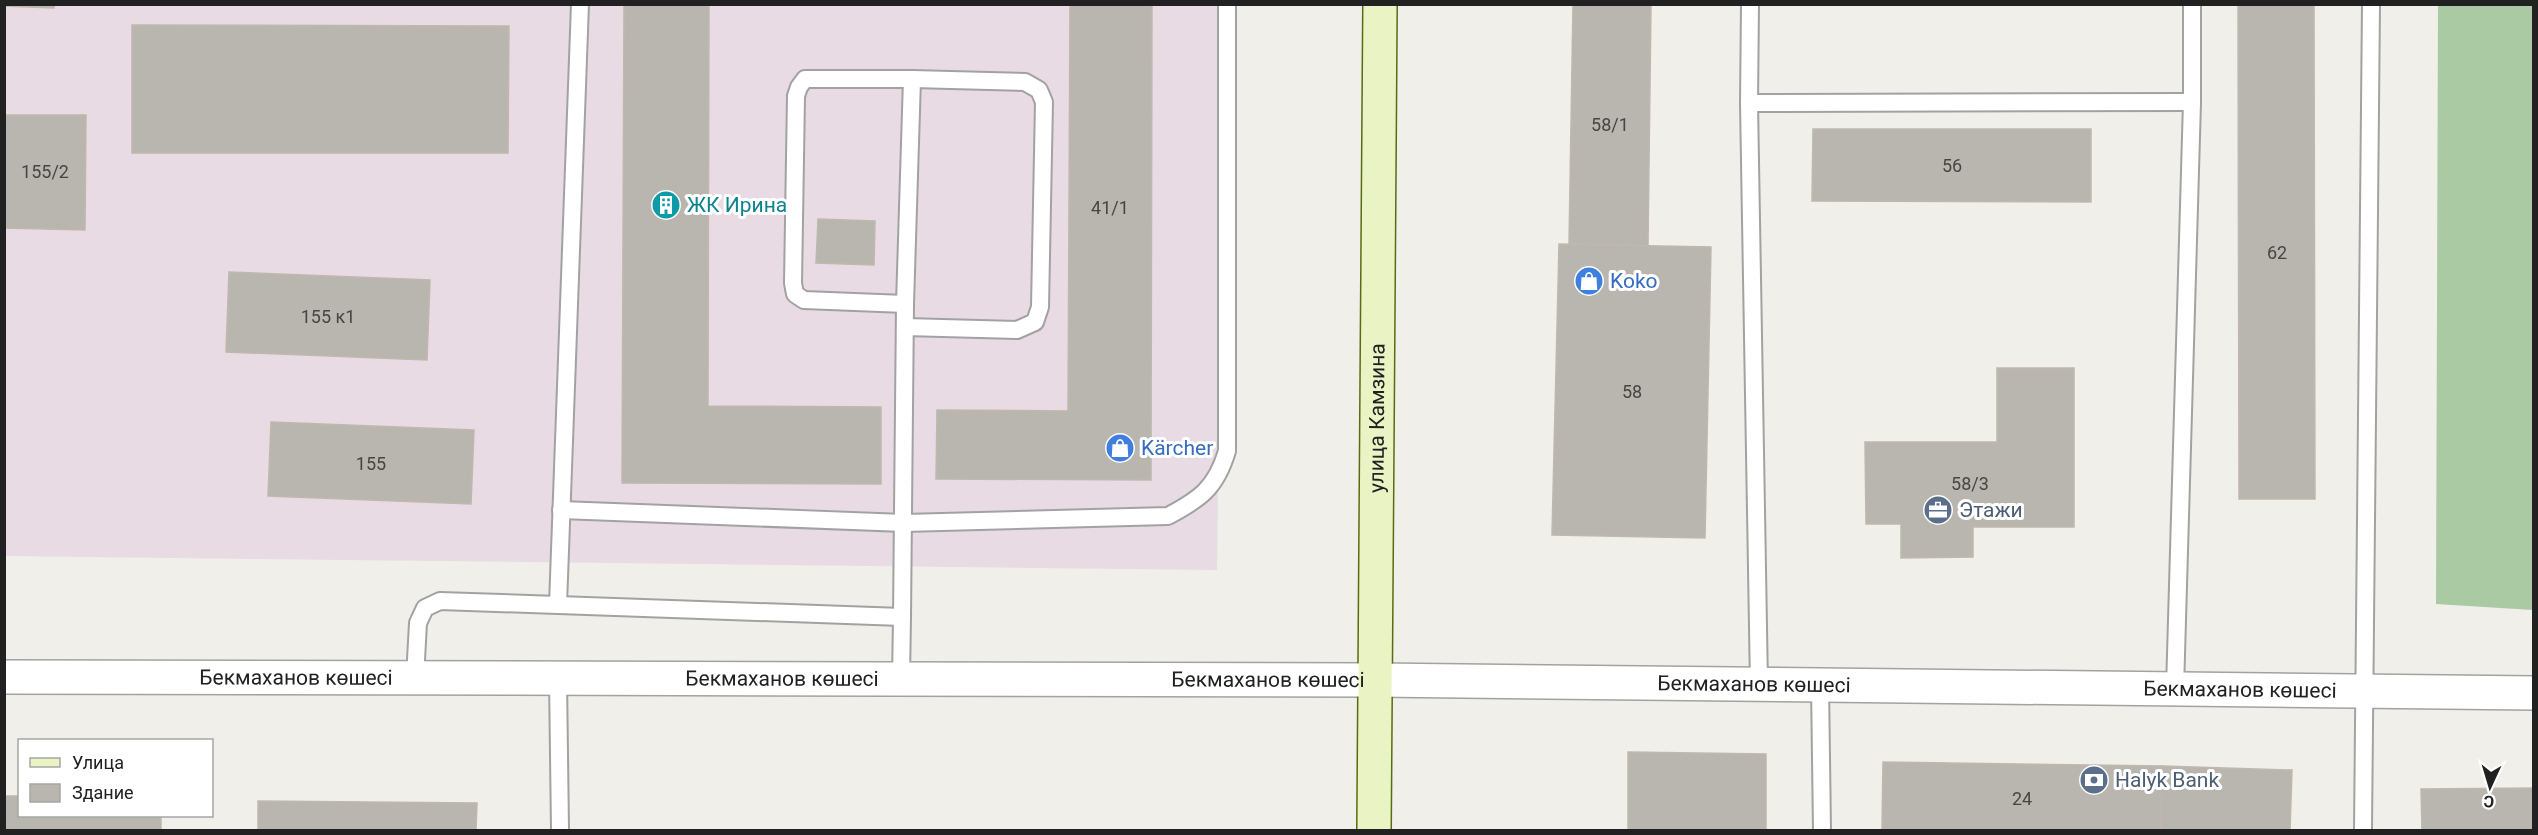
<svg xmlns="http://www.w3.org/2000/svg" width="2538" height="835" font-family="Roboto,sans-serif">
	<rect width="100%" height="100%" fill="#f0efe9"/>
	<!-- industrial -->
	<polygon fill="#e8dbe4" points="5,5 1224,5 1217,570 5,556"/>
	<!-- forest -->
	<polygon fill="#a9caa2" points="2438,5 2533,5 2533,610 2436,604"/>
	<!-- building -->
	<g fill="#b9b5af" stroke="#c0b8ad" stroke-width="1.5">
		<polygon points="4,4 54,4 54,8 4,6"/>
		<polygon points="624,4 709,4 708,406 881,407 881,484 622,483"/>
		<polygon points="1070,4 1152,4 1151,480 936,479 937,410 1068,411"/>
		<polygon points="1573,4 1651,4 1648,246 1569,244"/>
		<polygon points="2238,4 2314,4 2315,499 2239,499"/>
		<polygon points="132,25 509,26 508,153 132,153"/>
		<polygon points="4,115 86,115 85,230 4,228"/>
		<polygon points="1813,129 2091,129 2091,202 1812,201"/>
		<polygon points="818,219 875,221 874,265 816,263"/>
		<polygon points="1559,244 1711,247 1705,538 1552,535"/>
		<polygon points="229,272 430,280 427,360 226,352"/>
		<polygon points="1997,368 2074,368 2074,527 1973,527 1973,557 1901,558 1901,524 1866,524 1865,442 1997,442"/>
		<polygon points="271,422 474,430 471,504 268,496"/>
		<polygon points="1628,752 1766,754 1766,830 1628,830"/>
		<polygon points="1883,762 2162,766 2161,830 1882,830"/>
		<polygon points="2162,766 2292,770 2290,830 2161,830"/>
		<polygon points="2534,788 2534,830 2422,830 2421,789"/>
		<polygon points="4,796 20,796 20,816 161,816 161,830 4,830"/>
		<polygon points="258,801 477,803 476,830 258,830"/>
	</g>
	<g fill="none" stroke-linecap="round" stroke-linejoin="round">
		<!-- service casing -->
		<g stroke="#a2a2a2" stroke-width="20">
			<g id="service">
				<polyline points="1750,4 1749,103 1759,685"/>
				<polyline points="1749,103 2192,102"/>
				<polyline points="905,327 1017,330 1035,322 1040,307 1044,102 1039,90 1025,82 912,79"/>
				<path d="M561,510L904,523L1168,516C1200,499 1216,488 1227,451V4"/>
				<polyline points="558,605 902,617 905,304 912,79 805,79 799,87 796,96 793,283 795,294 804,300 905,304"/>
				<polyline points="415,678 418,623 425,608 440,601 558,605 580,4"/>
				<polyline points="558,678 560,830"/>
				<polyline points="901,679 902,617"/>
				<polyline points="1820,685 1822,830"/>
				<polyline points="2175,689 2192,102 2192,4"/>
				<polyline points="2363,830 2371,4"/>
			</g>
		</g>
		<!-- tertiary casing -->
		<g stroke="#a2a2a2" stroke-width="36">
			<g id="tertiary">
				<path id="s1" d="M4,677L1377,680L2534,693"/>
			</g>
		</g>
		<!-- secondary casing -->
		<g stroke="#576d12" stroke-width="36">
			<g id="secondary">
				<path id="s2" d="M1374,830L1380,4"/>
			</g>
		</g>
		<!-- service -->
		<use href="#service" stroke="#fff" stroke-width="16"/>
		<!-- tertiary -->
		<use href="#tertiary" stroke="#fff" stroke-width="33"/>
		<!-- secondary -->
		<use href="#secondary" stroke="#eaf3c4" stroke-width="33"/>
	</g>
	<!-- icons -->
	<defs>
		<g id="building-disc" transform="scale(1.5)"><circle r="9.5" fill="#0f9aa8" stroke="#fff"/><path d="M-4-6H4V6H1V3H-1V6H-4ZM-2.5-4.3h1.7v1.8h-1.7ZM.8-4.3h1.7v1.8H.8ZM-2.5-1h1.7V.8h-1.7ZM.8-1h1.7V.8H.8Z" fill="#fff"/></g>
		<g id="shop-disc" transform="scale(1.5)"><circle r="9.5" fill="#3f7fe0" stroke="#fff"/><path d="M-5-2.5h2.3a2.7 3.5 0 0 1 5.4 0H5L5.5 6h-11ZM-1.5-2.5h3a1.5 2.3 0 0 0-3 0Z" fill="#fff"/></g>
		<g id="office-disc" transform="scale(1.5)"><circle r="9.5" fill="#5c6f8a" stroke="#fff"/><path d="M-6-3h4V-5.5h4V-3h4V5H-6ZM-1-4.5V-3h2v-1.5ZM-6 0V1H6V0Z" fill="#fff"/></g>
		<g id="bank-disc" transform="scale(1.5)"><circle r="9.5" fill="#5c6f8a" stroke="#fff"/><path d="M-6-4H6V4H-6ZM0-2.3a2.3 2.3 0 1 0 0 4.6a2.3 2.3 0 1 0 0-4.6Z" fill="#fff"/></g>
	</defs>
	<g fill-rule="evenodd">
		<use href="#building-disc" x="666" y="205"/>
		<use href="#shop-disc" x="1589" y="281"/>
		<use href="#shop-disc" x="1120" y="448"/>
		<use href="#office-disc" x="1938" y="510"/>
		<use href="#bank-disc" x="2094" y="780"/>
	</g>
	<g text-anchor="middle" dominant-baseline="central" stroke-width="6" stroke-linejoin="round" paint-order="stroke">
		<!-- number labels -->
		<g font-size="18" fill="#474644">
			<text x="1610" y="124">58/1</text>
			<text x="1952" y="165">56</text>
			<text x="45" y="171">155/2</text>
			<text x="1110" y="207">41/1</text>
			<text x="2277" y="252">62</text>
			<text x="328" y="316">155 к1</text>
			<text x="1632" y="391">58</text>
			<text x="371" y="463">155</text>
			<text x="1970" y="483">58/3</text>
			<text x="2022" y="798">24</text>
		</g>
		<!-- culture labels -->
		<g font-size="21" fill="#0d838f" stroke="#fff" text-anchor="start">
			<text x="687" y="205">ЖК Ирина</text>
		</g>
		<!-- shop labels -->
		<g font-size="21" fill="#366cbe" stroke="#fff" text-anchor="start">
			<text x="1610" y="281">Koko</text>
			<text x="1141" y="448">Kärcher</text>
		</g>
		<!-- street labels -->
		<g font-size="21" fill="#212121" stroke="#fff">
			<text stroke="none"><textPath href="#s2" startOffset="412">улица Камзина</textPath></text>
			<text stroke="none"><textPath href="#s1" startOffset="292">Бекмаханов көшесі</textPath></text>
			<text stroke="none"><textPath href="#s1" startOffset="778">Бекмаханов көшесі</textPath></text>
			<text stroke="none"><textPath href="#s1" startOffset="1264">Бекмаханов көшесі</textPath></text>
			<text stroke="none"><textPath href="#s1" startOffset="1750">Бекмаханов көшесі</textPath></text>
			<text stroke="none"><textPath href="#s1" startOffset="2236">Бекмаханов көшесі</textPath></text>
		</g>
		<!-- service labels -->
		<g font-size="21" fill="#4e5e75" stroke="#fff" text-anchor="start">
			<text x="1959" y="510">Этажи</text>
			<text x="2115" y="780">Halyk Bank</text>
		</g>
	</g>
	<!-- border -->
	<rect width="2538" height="835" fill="none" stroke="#212121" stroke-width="12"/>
	<!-- legend -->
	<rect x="18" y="739" width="195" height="78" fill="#ffffff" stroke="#a6a6a6" stroke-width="1.5"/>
	<rect x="30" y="758" width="30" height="9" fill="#eaf3c4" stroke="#a6a6a6" stroke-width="1.5"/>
	<text x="72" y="769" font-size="18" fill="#212121">Улица</text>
	<rect x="30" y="784" width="30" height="18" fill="#b9b5af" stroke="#a6a6a6" stroke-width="1.5"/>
	<text x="72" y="799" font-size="18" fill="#212121">Здание</text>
	<!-- north arrow -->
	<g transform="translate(2490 787) rotate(184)" stroke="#ffffff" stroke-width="4.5" paint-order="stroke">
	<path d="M0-4.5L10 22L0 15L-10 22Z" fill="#212121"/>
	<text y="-9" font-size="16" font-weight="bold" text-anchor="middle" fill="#212121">С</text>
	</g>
</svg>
